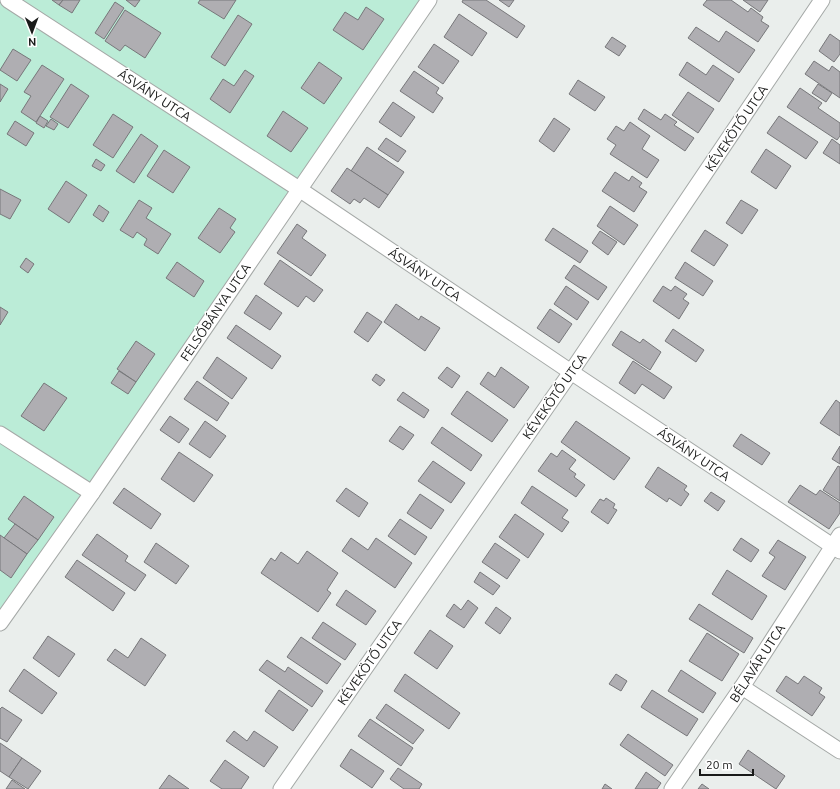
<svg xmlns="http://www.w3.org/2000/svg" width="840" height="789" font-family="Ubuntu,sans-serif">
	<rect width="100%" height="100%" fill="#eaeeec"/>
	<!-- green -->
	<polygon fill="#bbecd7" points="0,0 429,0 0,623"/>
	<!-- building -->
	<g fill="#afaeb2" stroke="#77777a">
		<polygon points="52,0 63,0 59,5"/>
		<polygon points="63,0 80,0 72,13 59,5"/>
		<polygon points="126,0 140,0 135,7"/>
		<polygon points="200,0 236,0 224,19 198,3"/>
		<polygon points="463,0 486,0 525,26 517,38 462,2"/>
		<polygon points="499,0 514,0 509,7"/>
		<polygon points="707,0 731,0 748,12 751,8 763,17 761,21 769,26 758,42 703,5"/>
		<polygon points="743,0 768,0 760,12"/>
		<polygon points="115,2 124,8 104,39 95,33"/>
		<polygon points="366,7 384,19 363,50 333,30 345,12 358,20"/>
		<polygon points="125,10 161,33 145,58 125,45 120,51 105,41"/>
		<polygon points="459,14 487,33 472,56 444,37"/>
		<polygon points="238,15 252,24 225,66 211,57"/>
		<polygon points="696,27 719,42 726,31 755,50 739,73 688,38"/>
		<polygon points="830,34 840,41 840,54 834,62 819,51"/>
		<polygon points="612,37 626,46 619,56 605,47"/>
		<polygon points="434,44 459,61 443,84 418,67"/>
		<polygon points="13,49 31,60 17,81 0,70"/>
		<polygon points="814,61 829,71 832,66 840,72 840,98 805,74"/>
		<polygon points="319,62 342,78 324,104 301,88"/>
		<polygon points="687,62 706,75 713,65 734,79 719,102 679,75"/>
		<polygon points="42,65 64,79 36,122 21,112 31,96 24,92"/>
		<polygon points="245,70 254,76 230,113 210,99 223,79 234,86"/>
		<polygon points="414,71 439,88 436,93 443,98 433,113 400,91"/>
		<polygon points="578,80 605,97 595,111 569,94"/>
		<polygon points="0,84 8,89 0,102"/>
		<polygon points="71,84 89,96 68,128 50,117"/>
		<polygon points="818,84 832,93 826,102 812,93"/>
		<polygon points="800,88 822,103 818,108 840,123 840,136 837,140 787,107"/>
		<polygon points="688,92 714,109 698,133 672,115"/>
		<polygon points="393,102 415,117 401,137 379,122"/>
		<polygon points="644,109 661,120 665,114 677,122 674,125 694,138 685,151 638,119"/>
		<polygon points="283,111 308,128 291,152 267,136"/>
		<polygon points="113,114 133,127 113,158 93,145"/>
		<polygon points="40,116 48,121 44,128 36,123"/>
		<polygon points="779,116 818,142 806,159 767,133"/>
		<polygon points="554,118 570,129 554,152 539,141"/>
		<polygon points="51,119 58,124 54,130 46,126"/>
		<polygon points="15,121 34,133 26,146 7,134"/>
		<polygon points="630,122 650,136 642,149 659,160 647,178 610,154 616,145 607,139 616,126 624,131"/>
		<polygon points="141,134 158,146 134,183 116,171"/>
		<polygon points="386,138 406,151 398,162 378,149"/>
		<polygon points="832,139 840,145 840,164 823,153"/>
		<polygon points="367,147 404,172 388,195 351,171"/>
		<polygon points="766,149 791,166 776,189 751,172"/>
		<polygon points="164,150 190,167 173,193 147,176"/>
		<polygon points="96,159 105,165 101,171 92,166"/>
		<polygon points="347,168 388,195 379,208 364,198 360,203 354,199 350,204 331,191"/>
		<polygon points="615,172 629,181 632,176 642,183 639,187 647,192 634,212 602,191"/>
		<polygon points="66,181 87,195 69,223 48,209"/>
		<polygon points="0,189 21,200 10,219 0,214"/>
		<polygon points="139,200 152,208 146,218 171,234 158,254 144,245 147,239 137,232 133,238 120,230"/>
		<polygon points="741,200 758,210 742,234 726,223"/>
		<polygon points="99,205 109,212 103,222 93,215"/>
		<polygon points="610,206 638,225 624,245 597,226"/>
		<polygon points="219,208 236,219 230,228 235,232 220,253 198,238"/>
		<polygon points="297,224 307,231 302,238 326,255 311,276 277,253"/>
		<polygon points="553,228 588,251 580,263 545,240"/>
		<polygon points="705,230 728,245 714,266 691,251"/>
		<polygon points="600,231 617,242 608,255 592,243"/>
		<polygon points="26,258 34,264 28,273 20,267"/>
		<polygon points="280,260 323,290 314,302 306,296 298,307 264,284"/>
		<polygon points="177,262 204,281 194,297 166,278"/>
		<polygon points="685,262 713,281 703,296 675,278"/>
		<polygon points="574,265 607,287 598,300 565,278"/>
		<polygon points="566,286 589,302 577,320 554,304"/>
		<polygon points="663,286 671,291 675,286 687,294 683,299 689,303 679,319 653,301"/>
		<polygon points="256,295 282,313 270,330 244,313"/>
		<polygon points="396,304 419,320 421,316 440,328 425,351 384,322"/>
		<polygon points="0,307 8,312 0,325"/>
		<polygon points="550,309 572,324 559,343 537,328"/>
		<polygon points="367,312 382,322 368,342 354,332"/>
		<polygon points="236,325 281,356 272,369 227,338"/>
		<polygon points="673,329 704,350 696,362 665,341"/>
		<polygon points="621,331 640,343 643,339 661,352 650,370 612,345"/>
		<polygon points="136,341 155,354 136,382 117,369"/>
		<polygon points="217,357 247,378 232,399 203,378"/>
		<polygon points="633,361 672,387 664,399 642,384 635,394 619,383"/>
		<polygon points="447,367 460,376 452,388 438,378"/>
		<polygon points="501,367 529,387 514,408 480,384 488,372 495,377"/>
		<polygon points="119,371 136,382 128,394 111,383"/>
		<polygon points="376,374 385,380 380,386 372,380"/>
		<polygon points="197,381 229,403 217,421 184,399"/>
		<polygon points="44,383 67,398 44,431 21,416"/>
		<polygon points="467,391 508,420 492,442 451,414"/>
		<polygon points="403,392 429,410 424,418 397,400"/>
		<polygon points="836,400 840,403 840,436 820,423"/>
		<polygon points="170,416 189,429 179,443 160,430"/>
		<polygon points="205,421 226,436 210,458 189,444"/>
		<polygon points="576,421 630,458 614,480 561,442"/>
		<polygon points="400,426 414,435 403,450 389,441"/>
		<polygon points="442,427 482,455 471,471 431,443"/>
		<polygon points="741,434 770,453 762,465 733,446"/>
		<polygon points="840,446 840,464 832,459"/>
		<polygon points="562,450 576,460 569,469 576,474 574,477 585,485 576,497 538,471 551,453 557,457"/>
		<polygon points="179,452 213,475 194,502 161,479"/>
		<polygon points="433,461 465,483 451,503 418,481"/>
		<polygon points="838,466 840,467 840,501 823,490"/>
		<polygon points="658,467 687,486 684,490 689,494 681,506 669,498 667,502 645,487"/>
		<polygon points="800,485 816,495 820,490 840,503 840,513 829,529 788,502"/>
		<polygon points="532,486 568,510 562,518 569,522 562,532 521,503"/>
		<polygon points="124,488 161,514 151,529 113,503"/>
		<polygon points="346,488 368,503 359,517 336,501"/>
		<polygon points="711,492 725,501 718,511 704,501"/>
		<polygon points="420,494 444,510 431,529 407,513"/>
		<polygon points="24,496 54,517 38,540 8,519"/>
		<polygon points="606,498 615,504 613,508 617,510 608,524 591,512 600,499 604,501"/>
		<polygon points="515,514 544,534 528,558 499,537"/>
		<polygon points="400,519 427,537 415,555 388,536"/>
		<polygon points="15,524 38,540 27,554 4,538"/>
		<polygon points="97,534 128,556 125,561 146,575 135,591 82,555"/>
		<polygon points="0,535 27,554 11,578 0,570"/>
		<polygon points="351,538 368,550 376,538 412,563 395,588 342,551"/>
		<polygon points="741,538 759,550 751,562 733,550"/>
		<polygon points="778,540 806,557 785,590 762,576 775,557 769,553"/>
		<polygon points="156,543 189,566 176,584 144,562"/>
		<polygon points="495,543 520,560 507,579 482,562"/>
		<polygon points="307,551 338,573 327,590 331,593 318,612 261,573 271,558 275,561 281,552 298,564"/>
		<polygon points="77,560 125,593 113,611 65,577"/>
		<polygon points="727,570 767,596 752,620 712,594"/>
		<polygon points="480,572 500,586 493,595 474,582"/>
		<polygon points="346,590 376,611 366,625 336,605"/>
		<polygon points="468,600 478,608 464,628 446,616 454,604 461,610"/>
		<polygon points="699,604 753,638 744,653 689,619"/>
		<polygon points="496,607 511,618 500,634 485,623"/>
		<polygon points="323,622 356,644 345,660 312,638"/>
		<polygon points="430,630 453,646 437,669 414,653"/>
		<polygon points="707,633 739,654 722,681 689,661"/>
		<polygon points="48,636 75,654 59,677 33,658"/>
		<polygon points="301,637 341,664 327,684 287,657"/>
		<polygon points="141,638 166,655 145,686 107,660 115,649 128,658"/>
		<polygon points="267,660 285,672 288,667 323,691 312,707 259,670"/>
		<polygon points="24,669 57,693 42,714 9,691"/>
		<polygon points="681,670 716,693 703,713 668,691"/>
		<polygon points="405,674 460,713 449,729 394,691"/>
		<polygon points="616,674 627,681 621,691 609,684"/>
		<polygon points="786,676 798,684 804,676 822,688 819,693 825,697 812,716 776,691"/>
		<polygon points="279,690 308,710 293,731 265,711"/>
		<polygon points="652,690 698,719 687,736 641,707"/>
		<polygon points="386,704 424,730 413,744 376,718"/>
		<polygon points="2,707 22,720 7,742 0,738 0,709"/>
		<polygon points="370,719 413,748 401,766 358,736"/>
		<polygon points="234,731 247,741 254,731 278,747 264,767 226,741"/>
		<polygon points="628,734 673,765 665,776 620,745"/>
		<polygon points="0,743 22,758 9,777 0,771"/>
		<polygon points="351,749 384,771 372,788 340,766"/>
		<polygon points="748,750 785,776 776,789 739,764"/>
		<polygon points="22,758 41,771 28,789 9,777"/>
		<polygon points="225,760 249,777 241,789 222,789 210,781"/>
		<polygon points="398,768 422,784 419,789 404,789 390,779"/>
		<polygon points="646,772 661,783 657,789 635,789"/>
		<polygon points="169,775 189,789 159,789"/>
		<polygon points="12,780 25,789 6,789"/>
		<polygon points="605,784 612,789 602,789"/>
		<polygon points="702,784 709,789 698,789"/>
	</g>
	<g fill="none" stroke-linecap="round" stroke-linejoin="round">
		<!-- minor casing -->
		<g stroke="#a5a9a7" stroke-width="17">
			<g id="minor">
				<polyline points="8,0 299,189 571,372 840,551"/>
				<polyline points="0,434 92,493"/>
				<polyline points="0,623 92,493 429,0"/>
				<polyline points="742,687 840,751"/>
				<polyline points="281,789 571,372 822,0"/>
				<polyline points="672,789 742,687 840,535"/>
			</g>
		</g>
		<!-- minor -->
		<use href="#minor" stroke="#fff" stroke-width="15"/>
	</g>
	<g text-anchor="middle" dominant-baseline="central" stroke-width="3" stroke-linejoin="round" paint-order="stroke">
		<!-- street labels -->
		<g font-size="13" fill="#191a19" stroke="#fff">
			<text transform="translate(155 95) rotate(33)">ÁSVÁNY UTCA</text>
			<text transform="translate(736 128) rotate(-56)">KÉVEKÖTŐ UTCA</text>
			<text transform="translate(425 274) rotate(34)">ÁSVÁNY UTCA</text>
			<text transform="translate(215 312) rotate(-56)">FELSŐBÁNYA UTCA</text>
			<text transform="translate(554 396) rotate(-55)">KÉVEKÖTŐ UTCA</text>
			<text transform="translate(694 454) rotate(34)">ÁSVÁNY UTCA</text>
			<text transform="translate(369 662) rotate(-55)">KÉVEKÖTŐ UTCA</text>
			<text transform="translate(757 663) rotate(-57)">BÉLAVÁR UTCA</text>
		</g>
	</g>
	<!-- north arrow -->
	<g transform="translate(32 32) rotate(179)" stroke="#ffffff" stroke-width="3" paint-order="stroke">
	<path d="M0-3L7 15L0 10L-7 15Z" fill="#191a19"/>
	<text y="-6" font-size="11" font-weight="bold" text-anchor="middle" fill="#191a19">N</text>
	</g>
	<!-- scale -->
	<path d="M700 769v6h53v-6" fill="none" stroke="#191a19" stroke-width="2"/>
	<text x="706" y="769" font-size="12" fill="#191a19" stroke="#ffffff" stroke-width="3" paint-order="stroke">20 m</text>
</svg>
